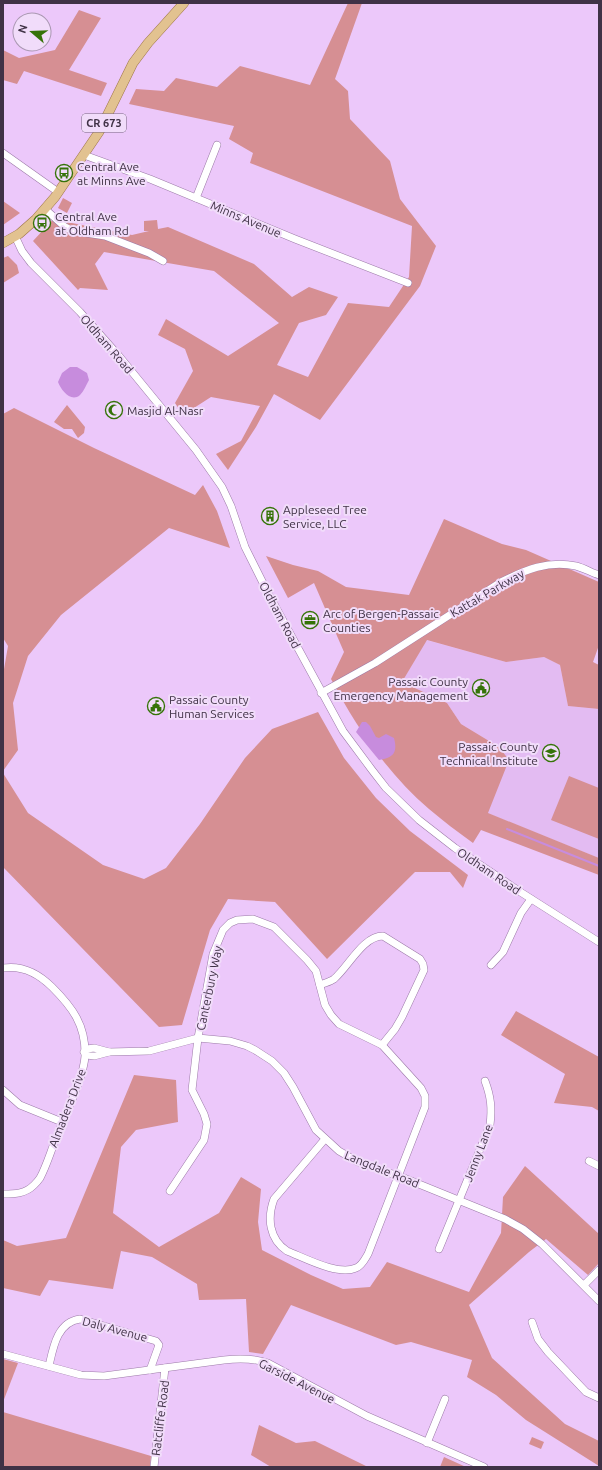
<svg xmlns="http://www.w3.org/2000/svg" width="602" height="1470" font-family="Ubuntu,sans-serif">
	<rect width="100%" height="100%" fill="#ecc8fa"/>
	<!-- built -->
	<polygon fill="#e3bbf2" points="426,640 506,662 544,657 560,665 568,706 598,709 599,708 599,858 487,813 499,747 461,724 447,703 402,682"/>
	<!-- green -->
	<g fill="#d68f93">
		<polygon points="348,3 362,3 335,79 348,91 350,119 390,161 400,199 436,246 420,286 320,420 274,394 256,427 228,470 216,454 241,441 260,406 211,397 183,415 175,403 193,371 185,349 158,335 166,319 228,356 279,323 214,271 104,252 95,264 108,290 80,288 78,290 33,241 56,216 62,221 132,235 149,231 144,231 144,221 157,220 158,229 168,227 254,264 292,297 309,287 338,297 326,315 299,323 277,365 308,377 348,303 389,307 409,277 412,226 250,163 253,153 229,139 234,126 129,104 136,89 164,91 176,78 217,87 240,66 310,85"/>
		<polygon points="79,10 101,18 69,70 107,83 101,96 24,71 17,84 3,80 3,50 19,58 55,50"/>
		<polygon points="63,198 72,203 67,213 58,208"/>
		<polygon points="3,201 20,213 3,225"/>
		<polygon points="8,256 17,265 19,273 3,283 3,258"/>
		<polygon points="67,405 85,427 84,433 78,438 72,429 64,429 54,422"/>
		<polygon points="14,408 94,448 195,495 203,485 217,511 230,548 169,528 61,615 28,656 13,703 18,750 3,771 3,675 8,646 3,638 3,414"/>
		<path d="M444,519L502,544L526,550L599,582V645L593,662L599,665V709L568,706L560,665L544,657L506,662L427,640L402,682L447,703L461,724L499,747L509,760L488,813L599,858V875L481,830L473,843C458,832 443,821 429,809C388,774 356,727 331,679L344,652L314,583L288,598L266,556L293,565L318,571L346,587L409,595Z"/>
		<polygon points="318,712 344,758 376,798 410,831 468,875 463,888 450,872 415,872 327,959 275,902 228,899 210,930 182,1025 159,1027 3,867 3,773 28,813 103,865 144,879 166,868 200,824 245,758 272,729"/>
		<polygon points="569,776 599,788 599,839 551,820"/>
		<polygon points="516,1011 599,1057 599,1111 592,1107 554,1103 565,1074 501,1035"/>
		<polygon points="134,1075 176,1080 178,1122 136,1130 121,1147 113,1213 159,1247 219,1213 241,1177 261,1189 258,1222 262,1250 311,1275 343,1289 370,1287 387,1262 469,1292 501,1233 503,1197 525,1166 599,1234 599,1263 588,1275 546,1239 529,1252 469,1305 492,1358 565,1424 599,1441 599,1466 526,1420 496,1395 467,1377 472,1360 411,1342 396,1345 291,1305 263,1354 249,1352 246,1299 199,1300 197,1284 152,1257 121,1251 113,1289 49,1280 40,1296 3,1288 3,1240 17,1246 66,1238"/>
		<polygon points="3,1359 18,1363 3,1402"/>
		<polygon points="3,1412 151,1456 150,1467 3,1467"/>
		<polygon points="259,1425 296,1443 315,1441 368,1467 271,1467 251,1455"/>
		<polygon points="532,1437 544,1442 541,1449 529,1444"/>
		<polygon points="444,1457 466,1467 440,1467"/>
	</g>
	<!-- water -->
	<g fill="#c78cdd">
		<path d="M70,367H77L87,373L89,380C86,385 84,391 80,395C71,403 61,390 58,382L62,373Z"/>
		<path d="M362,722H366L370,726L376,737L379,738L386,734L394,738C398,753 393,758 379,760L356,732Z"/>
	</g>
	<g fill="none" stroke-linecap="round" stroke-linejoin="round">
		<!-- stream -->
		<polyline stroke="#c78cdd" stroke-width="2" points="507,829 599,866"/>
		<!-- minor casing -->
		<g stroke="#9c7aa8" stroke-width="8">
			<g id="minor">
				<polyline points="3,153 58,192"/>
				<polyline points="84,155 150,179 295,239 408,283"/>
				<polyline points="196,198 217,145"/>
				<polyline points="45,209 65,227 73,231 105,236 149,253 163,261"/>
				<polyline points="15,236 22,251 31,263 80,312 119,356 196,450 222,487 231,506 245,547 268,593 343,731 372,770 386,788 419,820 455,848 522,893 599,942"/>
				<path d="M321,693L375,663L501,582C525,570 548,560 576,566C584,568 592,573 599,575"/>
				<polyline points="491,965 503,952 521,913 531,899"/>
				<path d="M3,968C22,965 39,974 52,987C72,1007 86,1025 85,1056C84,1077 65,1115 57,1136C51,1150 47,1165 40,1178C38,1181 36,1183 34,1185C25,1194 15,1194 3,1194"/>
				<path d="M320,985C324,983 330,982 334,979C349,966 363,936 383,936L420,959L423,964L424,970L402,1017L395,1029L382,1045"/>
				<polygon points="94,1048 109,1052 94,1056 87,1055 84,1052 87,1049"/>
				<polyline points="109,1052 149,1051 198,1038 230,1041 247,1046 255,1050 272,1061 284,1073 293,1087 316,1130 339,1151 358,1162 404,1178 505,1219 523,1229 542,1244 599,1301"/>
				<polyline points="3,1090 20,1105 62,1122"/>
				<polyline points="589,1161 599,1166"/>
				<path d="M170,1191L204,1140L207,1124L204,1114L192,1090L198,1038L213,954L223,930L230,923L237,920L253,919L274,927L307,960L316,971L325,1005L331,1015L339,1024L382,1045L421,1088L425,1096V1107L368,1254C365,1259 362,1266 356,1268C338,1276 305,1258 287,1251C269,1239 267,1218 274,1199L325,1139"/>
				<path d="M439,1249L490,1125C492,1108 491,1097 485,1081"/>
				<polyline points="584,1285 599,1270"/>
				<polyline points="532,1322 538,1339 548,1352 586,1392 599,1398"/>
				<path d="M3,1354L81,1375L104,1376L224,1360C240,1358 253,1358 268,1363L367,1416L484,1467"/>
				<path d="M49,1366C53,1348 57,1322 80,1319L156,1341L159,1345L150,1370"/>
				<polyline points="427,1443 445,1399"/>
				<polyline points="154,1467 165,1368"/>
			</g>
		</g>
		<!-- major casing -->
		<g stroke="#9c7546" stroke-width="10">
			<polyline id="major" points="3,243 19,234 36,219 55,197 99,132 133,63 148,43 184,3"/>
		</g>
		<!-- minor -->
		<use href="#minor" stroke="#fff" stroke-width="7"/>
		<!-- major -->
		<use href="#major" stroke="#e2c290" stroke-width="9"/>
	</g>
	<!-- icons -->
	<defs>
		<g id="bus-ring" transform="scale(0.9)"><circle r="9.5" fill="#f1dcfa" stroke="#367309" stroke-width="1.5"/><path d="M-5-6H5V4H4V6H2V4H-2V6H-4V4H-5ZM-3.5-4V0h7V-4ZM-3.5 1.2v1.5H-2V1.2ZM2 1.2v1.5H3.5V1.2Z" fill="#367309"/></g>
		<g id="mosque-ring" transform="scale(0.9)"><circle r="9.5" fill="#f1dcfa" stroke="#367309" stroke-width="1.5"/><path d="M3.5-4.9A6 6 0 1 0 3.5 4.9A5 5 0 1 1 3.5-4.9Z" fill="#367309"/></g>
		<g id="building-ring" transform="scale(0.9)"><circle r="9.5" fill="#f1dcfa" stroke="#367309" stroke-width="1.5"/><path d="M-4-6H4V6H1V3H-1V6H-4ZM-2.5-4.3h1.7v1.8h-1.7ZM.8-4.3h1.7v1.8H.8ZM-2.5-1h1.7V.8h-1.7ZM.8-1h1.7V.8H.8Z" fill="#367309"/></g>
		<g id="office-ring" transform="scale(0.9)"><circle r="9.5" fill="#f1dcfa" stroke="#367309" stroke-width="1.5"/><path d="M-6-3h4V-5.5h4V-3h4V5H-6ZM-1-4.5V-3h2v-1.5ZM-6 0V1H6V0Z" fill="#367309"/></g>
		<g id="civic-ring" transform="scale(0.9)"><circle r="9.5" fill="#f1dcfa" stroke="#367309" stroke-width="1.5"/><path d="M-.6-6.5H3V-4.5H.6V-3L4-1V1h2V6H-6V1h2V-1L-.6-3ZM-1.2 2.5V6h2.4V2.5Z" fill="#367309"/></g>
		<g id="school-ring" transform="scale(0.9)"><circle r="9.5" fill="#f1dcfa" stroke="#367309" stroke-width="1.5"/><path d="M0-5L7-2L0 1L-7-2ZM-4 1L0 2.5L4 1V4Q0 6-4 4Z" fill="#367309"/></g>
	</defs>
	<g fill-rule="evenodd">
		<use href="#bus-ring" x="64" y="173"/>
		<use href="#bus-ring" x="42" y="223"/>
		<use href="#mosque-ring" x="114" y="410"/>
		<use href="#building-ring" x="270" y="516"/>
		<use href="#office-ring" x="310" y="620"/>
		<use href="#civic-ring" x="481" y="688"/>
		<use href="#civic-ring" x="156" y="706"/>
		<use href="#school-ring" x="551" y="753"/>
	</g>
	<g text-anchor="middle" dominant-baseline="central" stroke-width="4" stroke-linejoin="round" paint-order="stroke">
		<!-- shield labels -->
		<rect fill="#f1dcfa" stroke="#75657c" stroke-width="1" x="82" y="114" width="44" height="18" rx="3"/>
		<g font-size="11" font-weight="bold" fill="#403246">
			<text x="104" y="123">CR 673</text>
		</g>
		<!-- poi labels -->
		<g font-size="12" fill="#403246" stroke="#f1dcfa" text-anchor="start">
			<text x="77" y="166">Central Ave<tspan x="77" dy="14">at Minns Ave</tspan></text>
			<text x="55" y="216">Central Ave<tspan x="55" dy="14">at Oldham Rd</tspan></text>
			<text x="127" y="410">Masjid Al-Nasr</text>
			<text x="283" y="509">Appleseed Tree<tspan x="283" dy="14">Service, LLC</tspan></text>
			<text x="323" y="613">Arc of Bergen-Passaic<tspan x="323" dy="14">Counties</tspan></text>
			<text x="468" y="681" text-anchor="end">Passaic County<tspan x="468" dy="14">Emergency Management</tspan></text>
			<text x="169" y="699">Passaic County<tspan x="169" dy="14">Human Services</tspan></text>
			<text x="538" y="746" text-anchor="end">Passaic County<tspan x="538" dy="14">Technical Institute</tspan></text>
		</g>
		<!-- street labels -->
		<g font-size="12" fill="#403246" stroke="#f1dcfa">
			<text transform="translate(246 219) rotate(23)">Minns Avenue</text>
			<text transform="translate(107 344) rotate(49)">Oldham Road</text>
			<text transform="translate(487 593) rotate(-30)">Kattak Parkway</text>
			<text transform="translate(280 615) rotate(62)">Oldham Road</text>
			<text transform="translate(489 871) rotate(34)">Oldham Road</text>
			<text transform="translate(209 988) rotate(-78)">Canterbury Way</text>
			<text transform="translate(67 1108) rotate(-69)">Almadera Drive</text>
			<text transform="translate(478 1153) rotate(-69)">Jenny Lane</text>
			<text transform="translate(382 1169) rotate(22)">Langdale Road</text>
			<text transform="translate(115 1329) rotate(15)">Daly Avenue</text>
			<text transform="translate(297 1381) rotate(27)">Garside Avenue</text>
			<text transform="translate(160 1418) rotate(-83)">Ratcliffe Road</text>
		</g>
	</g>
	<!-- border -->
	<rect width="602" height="1470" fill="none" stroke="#403246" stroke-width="8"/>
	<!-- north arrow -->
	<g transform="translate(32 32) rotate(289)"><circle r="19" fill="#f1dcfa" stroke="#aa98b2"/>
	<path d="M0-3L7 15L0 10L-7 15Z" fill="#367309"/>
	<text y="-6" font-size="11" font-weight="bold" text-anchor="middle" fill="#403246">N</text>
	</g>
</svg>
